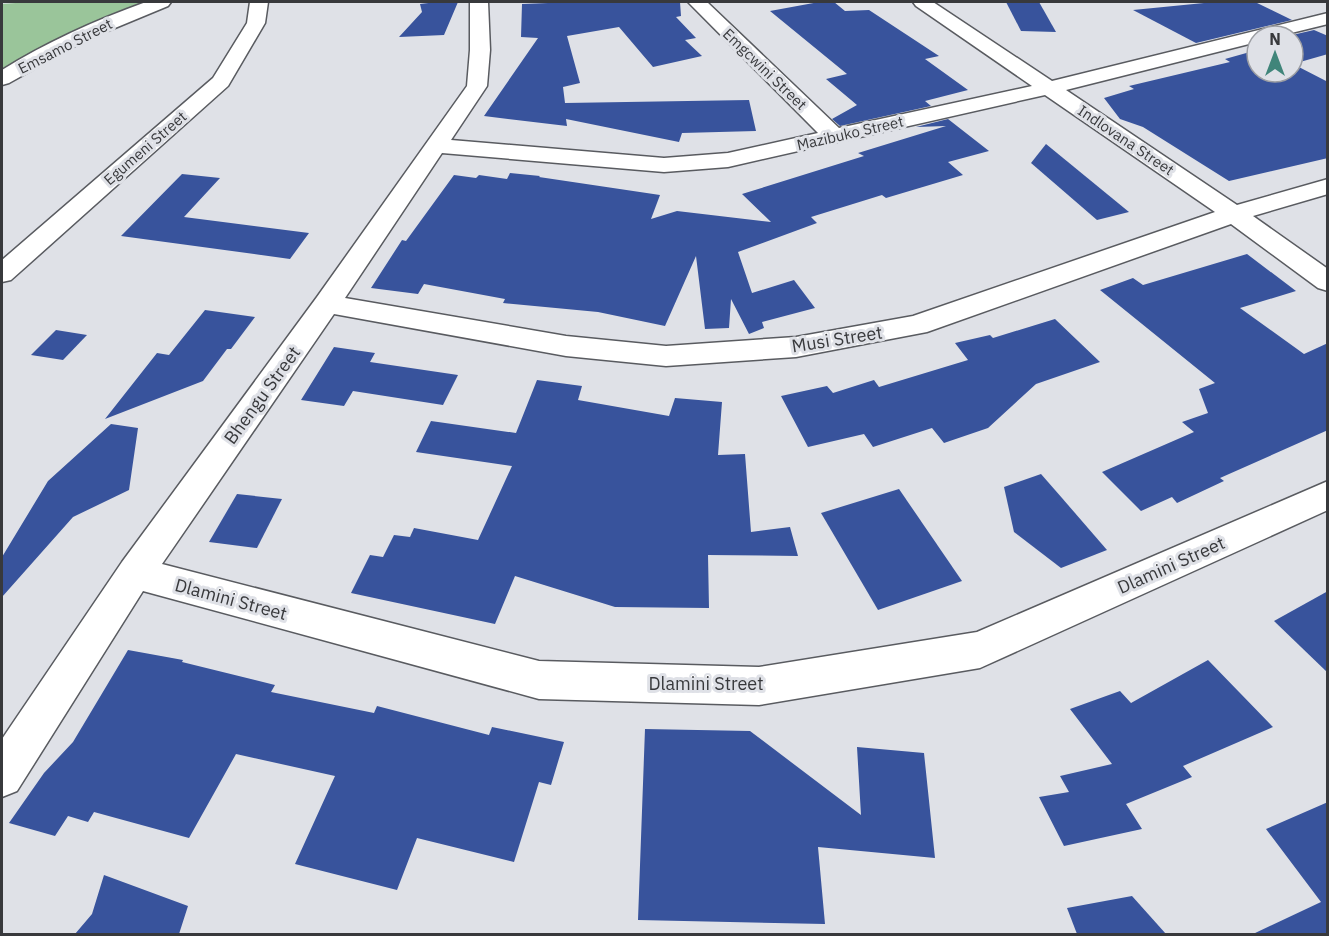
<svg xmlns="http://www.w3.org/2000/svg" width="1329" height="936" font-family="'IBM Plex Sans',sans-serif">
	<rect width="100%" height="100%" fill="#dfe1e7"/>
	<!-- green -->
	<path fill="#9ac59a" d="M29,2H143C92,20 47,43 2,72V4Z"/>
	<!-- building -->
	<g fill="#38539c">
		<polygon points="437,2 458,2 444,35 399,37 422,12 420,4"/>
		<polygon points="574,2 680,2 681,16 676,17 696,38 685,40 702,56 653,67 619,27 567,36 580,83 563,87 565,103 749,100 756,131 682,133 679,142 566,119 567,126 484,116 538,38 521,37 522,4"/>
		<polygon points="819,2 834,2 845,11 869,10 939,56 925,59 968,90 925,101 931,106 840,126 832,119 857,105 826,79 847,74 770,11"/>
		<polygon points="1006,2 1039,2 1056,32 1021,31"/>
		<polygon points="1214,2 1255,2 1292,20 1196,43 1133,10"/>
		<polygon points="1314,30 1328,36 1328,54 1293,64 1328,82 1328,158 1229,181 1143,127 1120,119 1104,98 1134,89 1129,86 1230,62 1225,59 1257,50 1257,72 1293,72 1293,36 1288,36"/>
		<polygon points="948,119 989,151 948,162 963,175 886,198 882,195 811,217 817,223 738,252 752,293 794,280 815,308 762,322 764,328 749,334 731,299 729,328 705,329 696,256 665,326 598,312 503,303 505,299 424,284 418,294 371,288 402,240 406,241 454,175 476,178 479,175 507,179 510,173 540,176 539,177 660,195 651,219 677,211 771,222 742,194 864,156 858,153 946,126 916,127"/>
		<polygon points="1046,144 1129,212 1097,220 1031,163"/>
		<polygon points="182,174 220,178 184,217 309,233 290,259 121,236"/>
		<polygon points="1247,254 1296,291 1240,308 1304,354 1328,343 1328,430 1220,478 1224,481 1177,503 1172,497 1141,511 1102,472 1194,432 1182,422 1208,413 1199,389 1215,383 1100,290 1133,278 1143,285"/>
		<polygon points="205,310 255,317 231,349 227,349 203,381 105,419 157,353 169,355"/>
		<polygon points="1055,319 1100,362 1036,384 988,428 944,443 932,428 873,447 864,434 808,447 781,396 827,386 833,393 874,380 879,387 968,360 955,343 990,335 993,338"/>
		<polygon points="56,330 87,335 63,360 31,355"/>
		<polygon points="334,347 375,353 370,362 458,375 443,405 353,391 344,406 301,400"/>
		<polygon points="537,380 582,386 578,400 669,416 675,398 722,402 718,455 745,454 751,532 790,527 798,556 708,555 709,608 615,607 515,576 495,624 351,593 370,555 383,557 394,535 410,537 414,528 478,540 512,466 416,452 431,421 516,433"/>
		<polygon points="111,424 138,428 129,490 73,517 2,597 2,557 48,481"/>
		<polygon points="1041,474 1062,498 1107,550 1061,568 1014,532 1004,487"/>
		<polygon points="899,489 962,581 878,610 821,513"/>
		<polygon points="237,494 282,499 257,548 209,542"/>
		<polygon points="1328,591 1328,673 1274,621"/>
		<polygon points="128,650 183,660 182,662 275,685 271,692 374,713 377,706 489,735 492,727 564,742 551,785 539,782 514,862 417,838 397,890 295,864 335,776 236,754 189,838 94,812 88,822 68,816 55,836 9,823 44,773 73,742"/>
		<polygon points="1208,660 1273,727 1183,766 1192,777 1126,804 1142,829 1064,846 1039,797 1069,792 1060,776 1112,764 1070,709 1120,691 1131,703"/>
		<polygon points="645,729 750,731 861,815 857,747 924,753 935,858 818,847 825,924 638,920"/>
		<polygon points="1328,802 1328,934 1253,934 1321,902 1266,829"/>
		<polygon points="104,875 188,906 179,934 75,934 92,914"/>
		<polygon points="1132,896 1166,934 1077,934 1067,908"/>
	</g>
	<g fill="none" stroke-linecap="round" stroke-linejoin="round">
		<!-- minor casing -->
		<g stroke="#595b60" stroke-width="3">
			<g id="minor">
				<path d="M146,2H171L168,6L86,40L9,83L2,85V70C47,42 96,20 146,2Z"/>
				<polygon points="250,2 268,2 265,23 228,86 11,280 2,282 2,260 213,78 247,23"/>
				<path d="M470,2H488L490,50L487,86L451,140L664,158L728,153L818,133L688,2H707L839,128L1032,86L916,6L913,2H933L1052,81L1328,13V24L1279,36H1257V42L1066,90L1237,205L1328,179V194L1253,216L1328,269V291L1318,288L1231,224L927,332L796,357L666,366L566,356L334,314L162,564L539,661L759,667L977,632L1328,481V510L980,668L759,705L539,699L143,591L17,791L2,797V739L122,562L317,297L467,86L470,50ZM1045,95L1215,212L913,316L796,337L666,346L566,336L345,298L442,153L664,172L728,167Z"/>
			</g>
		</g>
		<!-- minor -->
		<use href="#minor" fill="#fff" fill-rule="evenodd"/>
	</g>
	<g text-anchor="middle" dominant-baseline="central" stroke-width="6" stroke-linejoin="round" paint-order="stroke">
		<!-- far-street labels -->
		<g font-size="15" fill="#38393c" stroke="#dfe1e7">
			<text transform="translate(65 46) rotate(-27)">Emsamo Street</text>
			<text transform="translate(765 69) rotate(44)">Emgcwini Street</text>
			<text transform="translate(850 133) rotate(-13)">Mazibuko Street</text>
			<text transform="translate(1126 140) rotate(34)">Indlovana Street</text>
			<text transform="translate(145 148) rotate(-41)">Egumeni Street</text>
		</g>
		<!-- street labels -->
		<g font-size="18" fill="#38393c" stroke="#dfe1e7">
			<text transform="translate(837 339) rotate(-9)">Musi Street</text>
			<text transform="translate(262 395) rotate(-54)">Bhengu Street</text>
			<text transform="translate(1171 565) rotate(-24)">Dlamini Street</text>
			<text transform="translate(231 599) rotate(15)">Dlamini Street</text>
			<text x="706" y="683">Dlamini Street</text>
		</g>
	</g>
	<!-- border -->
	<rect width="1329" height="936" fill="none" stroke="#38393c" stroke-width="6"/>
	<!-- north arrow -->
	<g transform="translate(1275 54)"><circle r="28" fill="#dfe1e7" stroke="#9c9ea3" stroke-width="1.5"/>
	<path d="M0-4.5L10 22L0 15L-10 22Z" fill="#40857a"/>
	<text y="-9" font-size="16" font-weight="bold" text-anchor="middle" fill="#38393c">N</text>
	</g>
</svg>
